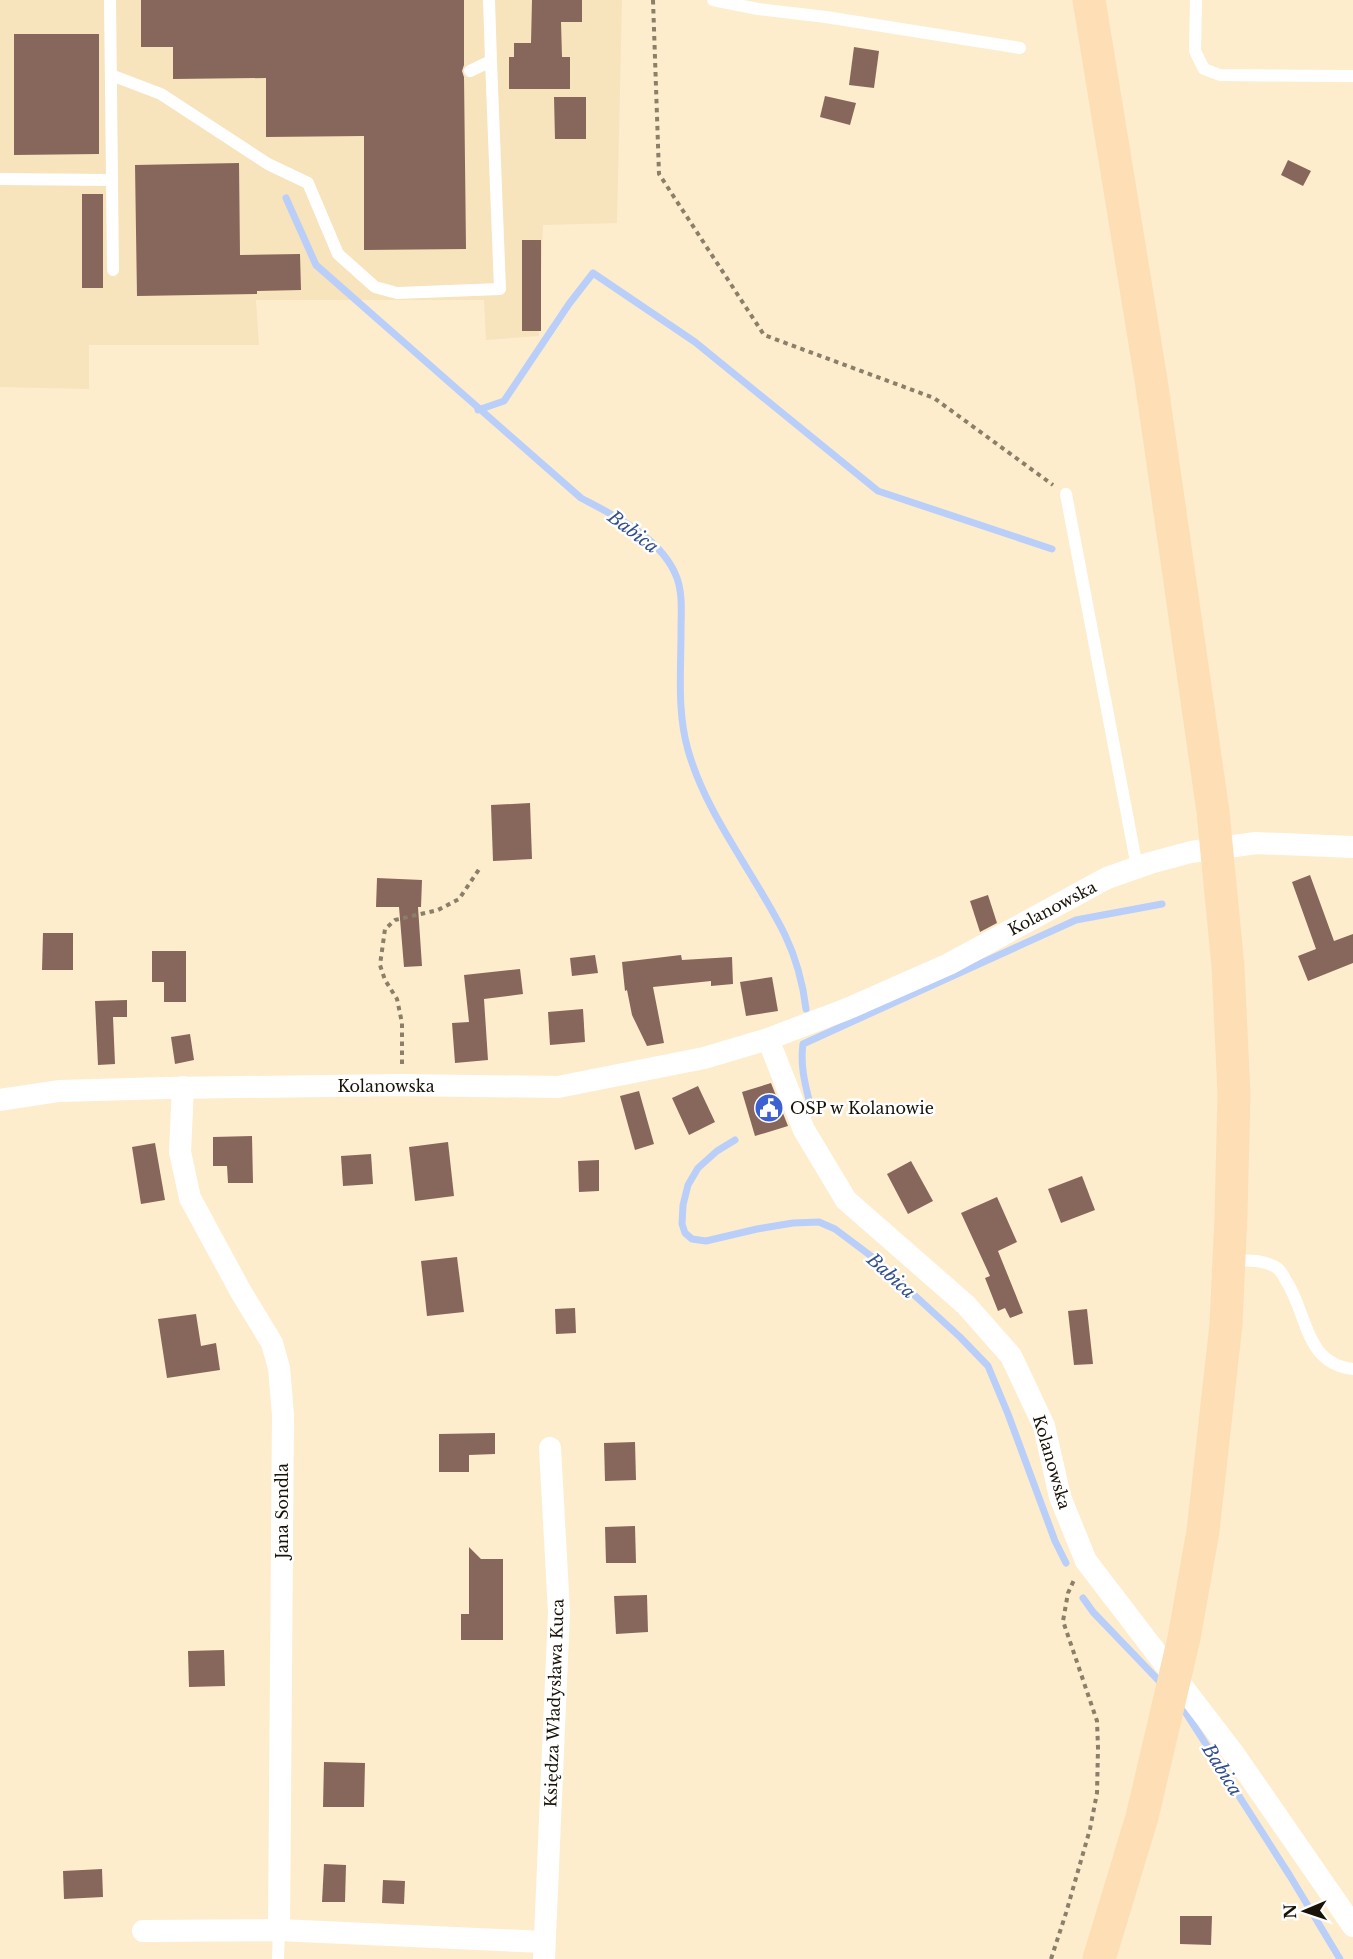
<svg xmlns="http://www.w3.org/2000/svg" width="1353" height="1959" font-family="'Libre Baskerville',serif">
	<rect width="100%" height="100%" fill="#fdedcd"/>
	<!-- built -->
	<polygon fill="#f7e3bc" points="0,0 622,0 617,223 543,225 539,336 486,340 484,300 256,300 259,345 89,345 89,389 0,387"/>
	<g fill="none" stroke-linecap="round" stroke-linejoin="round">
		<!-- stream -->
		<g stroke="#b9cffa" stroke-width="7">
			<path d="M286,198L316,265L581,498C615,516 662,538 677,578C683,595 681,614 681,632C681,671 677,712 688,750C707,817 754,872 785,935C796,958 803,984 806,1009"/>
			<polyline points="478,410 504,401 569,304 593,273 695,342 878,491 1052,549"/>
			<path d="M810,1104C805,1084 800,1065 803,1044L1076,920L1162,904"/>
			<polyline points="735,1140 717,1151 698,1168 688,1185 683,1205 682,1224 685,1233 692,1239 706,1241 757,1229 793,1223 819,1222 835,1229 875,1259 960,1337 988,1366 1008,1414 1055,1541 1066,1563"/>
			<polyline points="1083,1598 1093,1612 1163,1685"/>
			<polyline points="1179,1702 1290,1876 1340,1959"/>
		</g>
	</g>
	<!-- building -->
	<g fill="#87675c">
		<polygon points="141,0 464,0 464,65 462,71 464,77 466,249 364,250 364,136 266,137 266,78 173,79 173,47 141,47"/>
		<polygon points="532,0 582,0 582,22 561,22 562,57 570,57 570,89 509,89 509,57 514,57 514,43 531,43"/>
		<polygon points="14,34 99,34 99,154 14,155"/>
		<polygon points="854,47 879,51 874,88 849,85"/>
		<polygon points="825,96 856,103 850,125 820,117"/>
		<polygon points="554,97 586,97 586,139 555,139"/>
		<polygon points="1288,160 1311,171 1303,186 1281,175"/>
		<polygon points="239,163 240,255 300,254 301,290 257,291 257,294 137,296 135,165"/>
		<rect x="82" y="194" width="21" height="94"/>
		<rect x="522" y="240" width="19" height="91"/>
		<polygon points="530,803 532,859 493,861 491,805"/>
		<polygon points="1310,875 1334,941 1353,934 1353,963 1308,981 1298,956 1316,949 1292,882"/>
		<polygon points="377,878 422,880 421,907 418,907 422,966 404,967 399,907 376,907"/>
		<polygon points="988,895 997,923 980,932 970,901"/>
		<polygon points="43,933 73,933 73,970 42,970"/>
		<polygon points="152,951 186,951 186,1002 164,1002 164,982 152,982"/>
		<polygon points="595,955 598,973 572,976 570,958"/>
		<polygon points="681,955 682,960 732,957 733,984 711,986 711,981 653,987 664,1043 647,1046 632,1015 627,990 625,991 622,962"/>
		<polygon points="520,969 523,994 484,999 488,1060 455,1063 452,1023 469,1022 464,975"/>
		<polygon points="772,977 778,1011 746,1016 740,982"/>
		<polygon points="127,1000 127,1017 113,1017 115,1064 98,1065 95,1001"/>
		<polygon points="583,1009 585,1042 550,1045 548,1012"/>
		<polygon points="190,1034 194,1060 175,1064 171,1037"/>
		<polygon points="771,1083 788,1126 755,1136 742,1092"/>
		<polygon points="698,1086 715,1122 689,1135 672,1098"/>
		<polygon points="639,1091 654,1144 635,1150 620,1096"/>
		<polygon points="252,1136 253,1183 228,1183 227,1166 213,1166 213,1137"/>
		<polygon points="448,1142 454,1196 415,1201 409,1147"/>
		<polygon points="155,1143 165,1200 141,1204 132,1147"/>
		<polygon points="371,1154 373,1184 343,1186 341,1156"/>
		<polygon points="599,1160 599,1191 579,1192 578,1161"/>
		<polygon points="911,1161 933,1201 908,1214 887,1174"/>
		<polygon points="1082,1176 1095,1210 1061,1223 1048,1189"/>
		<polygon points="997,1197 1017,1242 998,1251 1023,1313 1010,1318 1005,1308 998,1311 985,1278 990,1276 961,1213"/>
		<polygon points="457,1257 464,1312 427,1316 421,1261"/>
		<polygon points="575,1308 576,1333 556,1334 555,1309"/>
		<polygon points="1087,1309 1093,1364 1074,1365 1068,1311"/>
		<polygon points="196,1314 201,1346 216,1343 220,1370 167,1378 158,1319"/>
		<polygon points="495,1433 495,1454 469,1455 469,1472 439,1472 439,1434"/>
		<polygon points="635,1442 636,1480 605,1481 604,1443"/>
		<polygon points="635,1526 636,1563 606,1563 605,1527"/>
		<polygon points="469,1547 481,1559 503,1559 503,1640 461,1640 461,1614 469,1614"/>
		<polygon points="647,1595 648,1632 616,1634 614,1596"/>
		<polygon points="224,1650 225,1686 189,1687 188,1651"/>
		<polygon points="324,1762 365,1763 364,1807 323,1807"/>
		<polygon points="324,1864 346,1865 345,1902 322,1902"/>
		<polygon points="102,1869 103,1897 64,1899 63,1871"/>
		<polygon points="383,1880 405,1881 404,1904 382,1903"/>
		<polygon points="1180,1916 1212,1916 1211,1945 1180,1944"/>
	</g>
	<g fill="none" stroke-linecap="round" stroke-linejoin="round">
		<!-- path -->
		<g stroke="#8a7f69" stroke-width="4" stroke-dasharray="4.5 4.5" stroke-linecap="butt">
			<polyline points="653,0 659,174 764,335 934,398 1053,485"/>
			<polyline points="402,1064 402,1023 397,999 385,980 380,965 385,929 395,920 438,910 459,899 480,868"/>
			<polyline points="1051,1959 1066,1913 1090,1829 1097,1793 1098,1748 1097,1721 1063,1621 1068,1593 1074,1580"/>
		</g>
		<!-- service -->
		<g stroke="#fff" stroke-width="12">
			<polyline points="110,0 113,270"/>
			<polyline points="713,0 758,9 826,17 1020,48"/>
			<polyline points="1196,0 1195,51 1204,69 1220,75 1353,76"/>
			<polyline points="470,71 491,61 489,0"/>
			<polyline points="111,75 161,94 268,164 308,183 338,254 375,287 397,293 500,289 491,61"/>
			<polyline points="0,179 112,180"/>
			<polyline points="1066,494 1137,867"/>
			<path d="M1231,1260C1246,1261 1264,1259 1277,1268C1280,1270 1283,1275 1285,1279C1308,1312 1303,1363 1353,1369"/>
			<polyline points="278,1959 279,1930"/>
		</g>
		<!-- minor -->
		<g stroke="#fff" stroke-width="22">
			<polyline points="768,1039 804,1130 846,1200 966,1305 1011,1356 1044,1426 1060,1497 1086,1561 1234,1754 1353,1926"/>
			<polyline points="183,1087 180,1152 190,1198 241,1292 272,1343 279,1368 283,1415 279,1930"/>
			<polyline points="0,1100 59,1091 167,1088 400,1085 558,1087 704,1058 768,1039 847,1009 949,964 1107,878 1150,863 1191,852 1256,843 1353,847"/>
			<polyline points="143,1931 279,1930 544,1942"/>
			<polyline points="544,1959 559,1612 550,1448"/>
		</g>
		<!-- primary -->
		<polyline stroke="#fedfb5" stroke-width="33" points="1089,0 1151,380 1213,812 1228,967 1234,1094 1231,1215 1226,1324 1203,1531 1184,1638 1142,1817 1099,1959"/>
	</g>
	<!-- icons -->
	<defs>
		<g id="civic-disc" transform="scale(1.5)"><circle r="9.5" fill="#3b61d3" stroke="#fff"/><path d="M-.6-6.5H3V-4.5H.6V-3L4-1V1h2V6H-6V1h2V-1L-.6-3ZM-1.2 2.5V6h2.4V2.5Z" fill="#fff"/></g>
	</defs>
	<g fill-rule="evenodd">
		<use href="#civic-disc" x="769" y="1108"/>
	</g>
	<g text-anchor="middle" dominant-baseline="central" stroke-width="5" stroke-linejoin="round" paint-order="stroke">
		<!-- street labels -->
		<g font-size="16" fill="#181207" stroke="#fff">
			<text transform="translate(1052 908) rotate(-28)">Kolanowska</text>
			<text x="386" y="1086">Kolanowska</text>
			<text transform="translate(1052 1462) rotate(74)">Kolanowska</text>
			<text transform="translate(282 1511) rotate(-90)">Jana Sondla</text>
			<text transform="translate(554 1703) rotate(-88)">Księdza Władysława Kuca</text>
		</g>
		<!-- poi labels -->
		<g font-size="16" fill="#181207" stroke="#fff" text-anchor="start">
			<text x="790" y="1108">OSP w Kolanowie</text>
		</g>
		<!-- water labels -->
		<g font-size="18" font-style="italic" fill="#314e8e" stroke="#fff">
			<text transform="translate(633 532) rotate(37)">Babica</text>
			<text transform="translate(891 1276) rotate(42)">Babica</text>
			<text transform="translate(1222 1770) rotate(58)">Babica</text>
		</g>
	</g>
	<!-- north arrow -->
	<g transform="translate(1305 1911) rotate(268)" stroke="#ffffff" stroke-width="4.5" paint-order="stroke">
	<path d="M0-4.5L10 22L0 15L-10 22Z" fill="#181207"/>
	<text y="-9" font-size="16" font-weight="bold" text-anchor="middle" fill="#181207">N</text>
	</g>
</svg>
